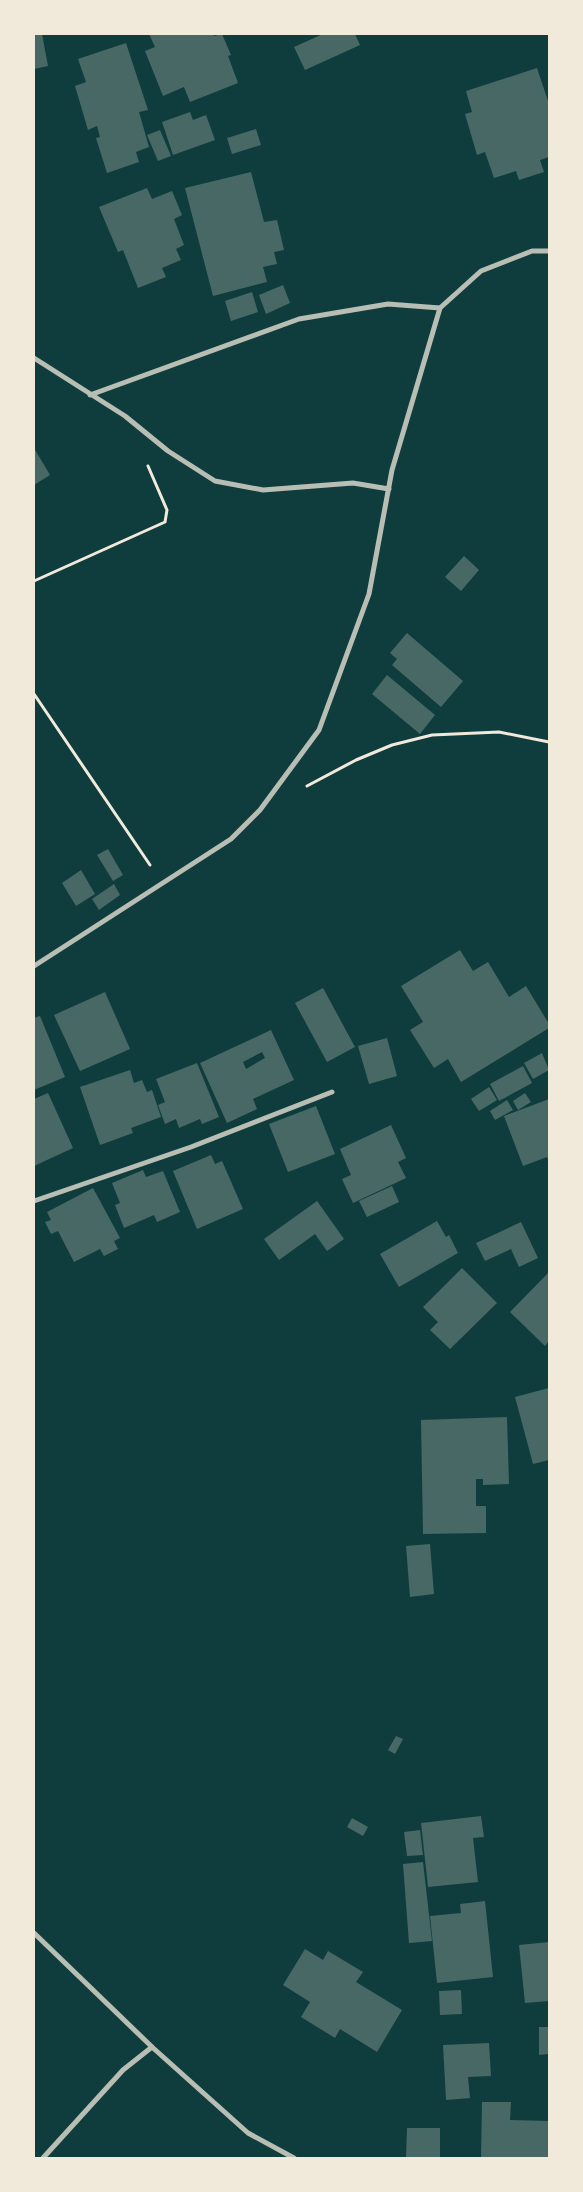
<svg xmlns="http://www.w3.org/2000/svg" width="583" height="2192" font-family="'PT Sans',sans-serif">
	<rect width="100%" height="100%" fill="#0f3d3e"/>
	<!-- building -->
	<g fill="#486865" fill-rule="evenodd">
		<polygon points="34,34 42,34 48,66 34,69"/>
		<polygon points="149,34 213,34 214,36 222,34 231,55 228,56 238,83 190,102 184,87 163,96 145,51 155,47"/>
		<polygon points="323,34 355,34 360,45 305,70 294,47"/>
		<polygon points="126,43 148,110 139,112 149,147 136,152 139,162 107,173 96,138 100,137 97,126 88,130 75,86 86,82 78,59"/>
		<polygon points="537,68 549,104 549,157 540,160 544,172 519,180 516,171 494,178 485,152 477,155 465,114 472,112 466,91"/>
		<polygon points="190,112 193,120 206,115 215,140 173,155 162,122"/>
		<polygon points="256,129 261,145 232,154 227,138"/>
		<polygon points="160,130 171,156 158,161 147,135"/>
		<polygon points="251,172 264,222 277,220 284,250 274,252 277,264 263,267 267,282 213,296 185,188"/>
		<polygon points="147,188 152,199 172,191 182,215 174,219 184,245 176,249 181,260 162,268 166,277 138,288 123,250 118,252 99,207"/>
		<polygon points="283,285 290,303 266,314 259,295"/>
		<polygon points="252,292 258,312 231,321 225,301"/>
		<polygon points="34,448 50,475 34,485"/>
		<polygon points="464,556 479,570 461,591 445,577"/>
		<polygon points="407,633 463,681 441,707 392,665 397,659 390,653"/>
		<polygon points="387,675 435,715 420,734 372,694"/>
		<polygon points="108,849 123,875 113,881 97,855"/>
		<polygon points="81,870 95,894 76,906 62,883"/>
		<polygon points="114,884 120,895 99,910 92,899"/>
		<polygon points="460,950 473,971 488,962 509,997 526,986 549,1024 549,1028 461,1082 448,1059 434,1068 410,1030 423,1022 401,986"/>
		<polygon points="323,988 355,1047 327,1062 295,1003"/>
		<polygon points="105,992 130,1049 80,1071 54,1015"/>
		<polygon points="40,1016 65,1077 34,1090 34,1018"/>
		<path d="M271,1030L294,1080L253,1099L257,1109L227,1123L200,1063ZM262,1052L265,1058L246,1069L243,1062Z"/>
		<polygon points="387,1038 397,1076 369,1084 358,1046"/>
		<polygon points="542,1053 549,1070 533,1079 524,1063"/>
		<polygon points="197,1063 219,1117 202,1124 200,1119 179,1128 176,1119 165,1124 158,1105 165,1102 156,1079"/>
		<polygon points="523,1066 532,1083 499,1101 490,1084"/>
		<polygon points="130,1070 134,1083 142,1080 147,1092 152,1090 161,1117 131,1128 133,1133 100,1145 80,1087"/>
		<polygon points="489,1087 497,1100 479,1111 471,1099"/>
		<polygon points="48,1093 73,1148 34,1166 34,1099"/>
		<polygon points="525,1093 531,1102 518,1110 513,1101"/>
		<polygon points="549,1099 549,1162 547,1157 523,1166 504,1116"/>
		<polygon points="507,1100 513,1110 495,1120 490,1111"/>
		<polygon points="316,1106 335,1154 288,1172 269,1124"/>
		<polygon points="391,1125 406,1158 398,1162 406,1178 353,1203 342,1179 351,1175 340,1149"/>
		<polygon points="211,1155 215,1164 222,1161 243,1209 197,1229 173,1171"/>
		<polygon points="143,1170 146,1177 163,1171 180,1212 157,1222 154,1215 124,1228 115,1205 120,1203 112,1183"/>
		<polygon points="392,1186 399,1202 367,1217 359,1201"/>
		<polygon points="93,1188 120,1238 114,1241 118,1249 104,1256 100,1249 74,1262 58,1231 51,1234 45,1222 51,1220 47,1212"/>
		<polygon points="317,1201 344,1239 327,1251 315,1234 279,1260 264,1239"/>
		<polygon points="437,1221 446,1237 449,1235 458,1253 399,1287 380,1254"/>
		<polygon points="521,1222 538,1258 519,1267 511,1249 485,1261 476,1243"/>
		<polygon points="462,1268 497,1303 450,1349 430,1330 438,1322 423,1307"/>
		<polygon points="549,1272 549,1341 545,1346 510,1312"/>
		<polygon points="549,1388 549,1460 533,1464 515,1397"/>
		<polygon points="507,1417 509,1484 483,1485 483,1479 476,1479 476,1506 486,1506 486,1533 423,1534 421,1420"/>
		<polygon points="430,1544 434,1594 410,1597 406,1546"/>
		<polygon points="396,1736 403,1739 395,1754 388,1750"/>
		<polygon points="481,1816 484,1837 473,1838 478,1882 428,1887 421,1823"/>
		<polygon points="352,1818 368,1827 363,1836 347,1827"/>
		<polygon points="420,1830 423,1855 407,1856 404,1832"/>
		<polygon points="423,1862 432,1941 409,1943 403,1864"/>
		<polygon points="485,1901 493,1977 437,1983 430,1916 461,1913 460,1904"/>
		<polygon points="549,1942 549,2001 525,2003 519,1945"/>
		<polygon points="305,1949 323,1960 328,1951 363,1972 356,1982 402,2010 377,2052 340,2029 335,2038 301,2017 310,2002 283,1985"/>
		<polygon points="461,1990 462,2014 440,2015 439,1991"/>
		<polygon points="539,2027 549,2027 549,2054 539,2055"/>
		<polygon points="489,2043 491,2076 468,2077 470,2098 446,2100 443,2045"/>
		<polygon points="482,2102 511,2102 510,2120 549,2121 549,2158 481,2158"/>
		<polygon points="407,2128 440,2128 440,2158 406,2158"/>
	</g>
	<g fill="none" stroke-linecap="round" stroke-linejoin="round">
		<!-- path -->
		<g stroke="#f1e9da" stroke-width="3">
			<polyline points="34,581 165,522 167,510 148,466"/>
			<polyline points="34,694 150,865"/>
			<polyline points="307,786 356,760 392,745 432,735 499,732 549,742"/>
		</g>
		<!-- minor -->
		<g stroke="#b8beb3" stroke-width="5">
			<polyline points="34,358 125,416 168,451 215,481 263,490 353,483 389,489"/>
			<polyline points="90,395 299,319 388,304 440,308"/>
			<polyline points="34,966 231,839 260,810 319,730 369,594 392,470 440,308 481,271 532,251 549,251"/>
			<polyline points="34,1201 191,1147 332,1092"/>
			<polyline points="34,1933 152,2047 248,2133 294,2158"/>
			<polyline points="43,2158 123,2070 152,2047"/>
		</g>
	</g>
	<!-- border -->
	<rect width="583" height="2192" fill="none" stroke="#f1e9da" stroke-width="70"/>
</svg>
